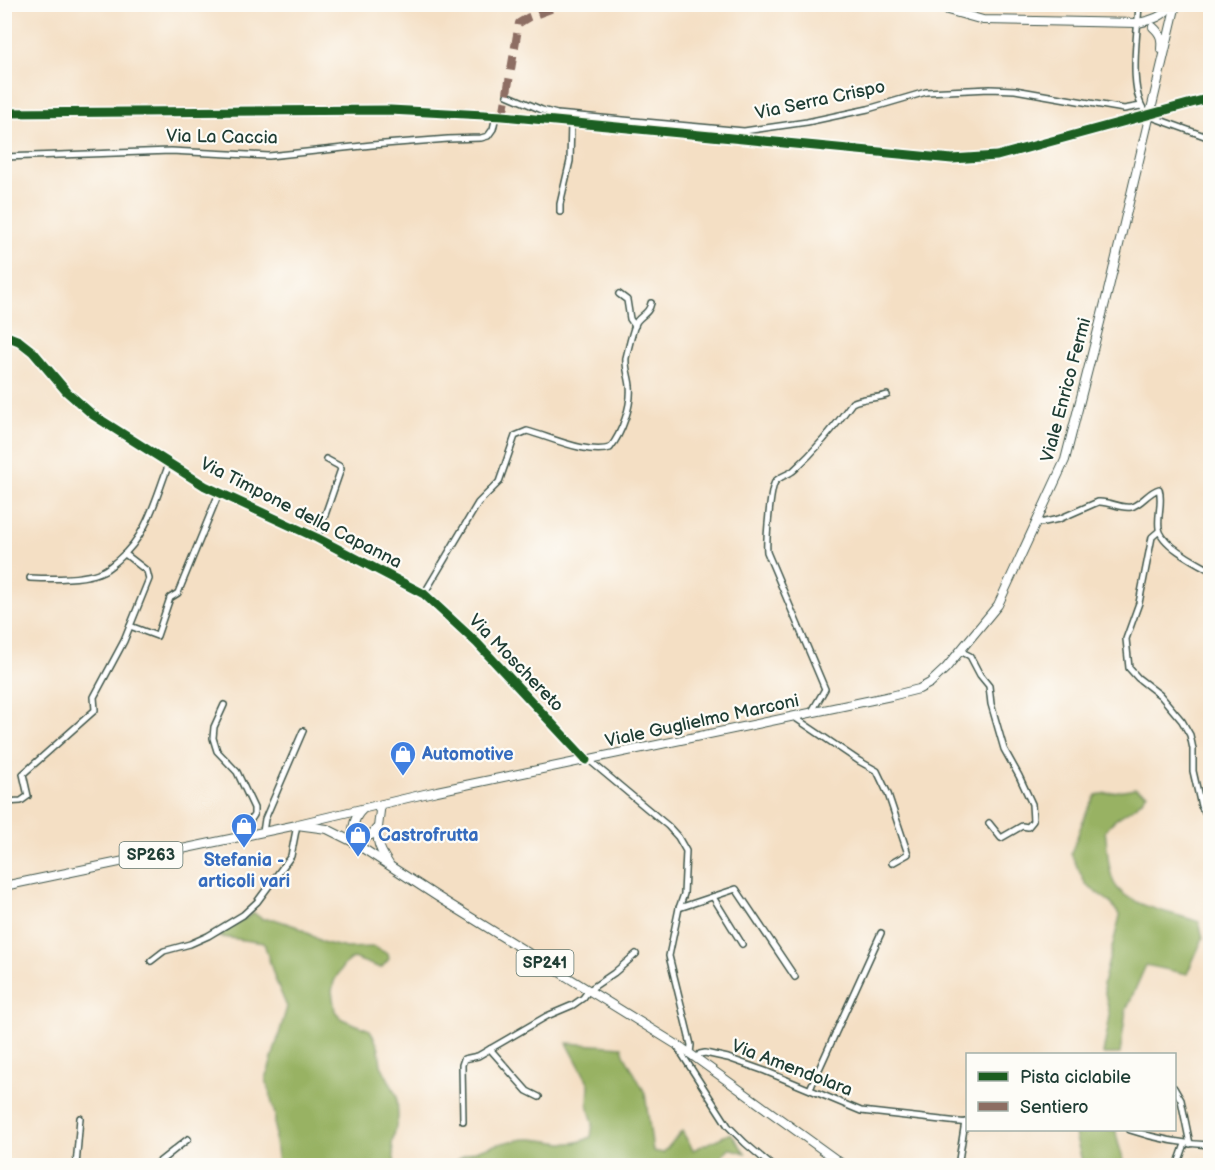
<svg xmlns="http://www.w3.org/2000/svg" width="1215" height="1170" font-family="'Balsamiq Sans',sans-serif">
	<rect width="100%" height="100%" fill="#fdfcf7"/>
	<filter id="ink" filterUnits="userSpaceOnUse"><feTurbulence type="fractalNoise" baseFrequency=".0167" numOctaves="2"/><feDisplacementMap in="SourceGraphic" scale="12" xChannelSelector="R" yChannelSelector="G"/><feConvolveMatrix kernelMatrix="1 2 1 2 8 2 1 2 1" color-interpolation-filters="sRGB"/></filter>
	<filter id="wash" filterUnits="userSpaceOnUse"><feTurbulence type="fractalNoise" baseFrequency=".008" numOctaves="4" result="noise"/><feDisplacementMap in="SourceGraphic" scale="24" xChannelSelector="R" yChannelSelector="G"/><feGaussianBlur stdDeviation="1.35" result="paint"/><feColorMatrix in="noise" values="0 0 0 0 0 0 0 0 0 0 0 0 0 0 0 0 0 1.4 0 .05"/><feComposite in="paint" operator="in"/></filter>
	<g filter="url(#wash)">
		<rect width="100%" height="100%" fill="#f4dfc4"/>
		<!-- forest -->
		<g fill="#98b263" stroke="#5c784c" stroke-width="1.5">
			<path d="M1135,788L1147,793C1135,813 1118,812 1105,831C1108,847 1107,868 1114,883C1126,907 1176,913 1199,922L1203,938L1187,974L1146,965L1126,1010L1120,1054H1103L1110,1016L1103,984L1120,916L1110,902L1086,885L1071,854L1085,815L1096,795Z"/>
			<polygon points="254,913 262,919 274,919 298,927 322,942 346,948 374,947 388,954 389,959 381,968 353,958 343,966 334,981 332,991 335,1011 342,1019 370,1030 379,1048 381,1065 397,1096 398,1118 392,1144 395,1165 278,1165 275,1141 275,1115 266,1079 287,1007 275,979 264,943 216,936"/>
			<path d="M567,1043L622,1047L624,1054L645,1093L653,1151L663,1153L682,1131L693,1150L731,1133L745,1153L729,1148L713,1166L453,1165C456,1162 459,1158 463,1156C478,1149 515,1138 531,1139C555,1140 568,1149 591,1137L593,1123L588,1106L589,1084Z"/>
			<path d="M1074,1130H1116C1116,1142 1123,1153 1124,1165H1083Z"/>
		</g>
	</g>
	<g filter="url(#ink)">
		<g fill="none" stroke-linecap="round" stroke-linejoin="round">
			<!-- street casing -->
			<g stroke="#3f554a" stroke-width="8">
				<g id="street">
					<path d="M1139,4C1138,32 1126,96 1149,116L1210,138"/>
					<polyline points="507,95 542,110 557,114 744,131 807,122 868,109 926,92 990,89 1015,90 1124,109 1141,106"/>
					<polyline points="1149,116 1162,110 1210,98"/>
					<polyline points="4,157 171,151 269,156 372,145 448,139 481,138 488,136 493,129 496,116"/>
					<polyline points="560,212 560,204 570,161 571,122"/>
					<polyline points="619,294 627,300 630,319 635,326"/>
					<path d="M1035,524L1059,519L1098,502C1109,501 1120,509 1131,507C1142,504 1148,492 1159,489C1163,502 1157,515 1159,528C1160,544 1197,563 1210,570"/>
					<polyline points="1159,531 1152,537 1139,603 1126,639 1129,668 1138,678 1160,695 1182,721 1190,735 1193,749 1193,771 1201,806 1210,820"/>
					<polyline points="317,538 341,469 339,466 326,459"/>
					<path d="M30,578C50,579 85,580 103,571C108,569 113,564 118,560C148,535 155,499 169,464"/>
					<path d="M424,594L478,503L499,482L515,436L527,431C550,437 587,455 610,448C622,433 632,405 630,386C629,376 625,367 626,358C628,350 633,327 637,321C643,314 649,313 651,303"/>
					<polyline points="130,626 157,636 170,598 178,593 219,493"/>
					<polyline points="960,651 970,656 980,675 989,686 991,704 1004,749 1019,776 1032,804 1033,821 1028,827 1022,826 1001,838 989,823"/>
					<polyline points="224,705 214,727 213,738 217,751 237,772 254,808 254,815 246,827 246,835"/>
					<path d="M811,713L825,689L767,552C766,541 770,490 775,482C779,476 789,475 794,470C816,450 835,427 852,403C862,397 876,399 887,395"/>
					<polyline points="794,717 859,761 877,771 888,794 908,854 892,863"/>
					<polyline points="589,760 668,826 678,837 686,851 684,894 679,908 669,956 691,1045 690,1053"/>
					<polyline points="4,802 21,801 28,796 23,774 95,710 94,697 124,641 149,579 147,571 125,554"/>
					<polyline points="263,832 265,819 303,731"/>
					<polyline points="713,897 742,944"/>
					<polyline points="679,908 736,889 795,977"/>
					<polyline points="151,961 164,951 190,944 208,936 243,915 257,902 291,856 297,825"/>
					<polyline points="678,1048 728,1126 745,1143 772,1166"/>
					<polyline points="490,1049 527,1091 539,1097"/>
					<polyline points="697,1058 700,1054 705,1053 728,1058 765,1071 861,1111 968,1123"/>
					<polyline points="1174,1088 1181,1100 1190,1144"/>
					<polyline points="810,1089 881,933"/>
					<polyline points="463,1121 462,1065 464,1059 478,1056 547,1016 573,1005 583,998 589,990 614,973 636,954"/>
					<path d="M1130,1130C1157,1139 1182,1144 1210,1145"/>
					<polyline points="76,1166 80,1118"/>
					<polyline points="154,1166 188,1139"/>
					<polyline points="958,1166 965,1122"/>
					<polyline points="1177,1166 1185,1144"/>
				</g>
			</g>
			<!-- secondary casing -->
			<g stroke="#3f554a" stroke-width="10">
				<g id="secondary">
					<path d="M926,4L983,20L1138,23C1152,20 1164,17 1172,4"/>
					<path d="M1153,27C1161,34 1162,39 1161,49"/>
					<polyline points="4,113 390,110 503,116 952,159 997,156 1149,116"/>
					<polyline points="4,335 19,341 33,352 67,392 93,415 205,486 317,538 424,594 477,643 586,760"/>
					<path d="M377,806L380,811C377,836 374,842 389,864"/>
					<path d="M362,810C353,818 352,830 353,842L371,835L376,829"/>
					<polyline points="298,824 437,791 891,696 919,689 930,683 946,668 998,605 1065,460 1109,287 1176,4"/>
				</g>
			</g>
			<!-- primary casing -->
			<g stroke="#3f554a" stroke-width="10">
				<polyline id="primary" points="4,886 297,825 327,829 353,842 438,897 682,1048 845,1166"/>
			</g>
			<!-- street -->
			<use href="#street" stroke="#fff" stroke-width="5"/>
			<!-- secondary -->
			<use href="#secondary" stroke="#fff" stroke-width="8"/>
			<!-- primary -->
			<use href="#primary" stroke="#fff" stroke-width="8"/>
			<!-- quiet -->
			<polyline stroke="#8d6e63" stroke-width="8" stroke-dasharray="15 8" stroke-linecap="butt" points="503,116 519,23 529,17 565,4"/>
			<!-- cycleway casing -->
			<g stroke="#fdfcf7" stroke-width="13">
				<g id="cycleway">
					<polyline points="4,113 390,110 503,116 952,159 997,156 1210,98"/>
					<polyline points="4,335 19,341 33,352 67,392 93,415 205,486 317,538 424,594 477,643 586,760"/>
				</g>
			</g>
			<!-- cycleway -->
			<use href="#cycleway" stroke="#1b5e20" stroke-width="9"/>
		</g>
	</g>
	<!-- icons -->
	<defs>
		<g id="shop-pin" transform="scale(1.35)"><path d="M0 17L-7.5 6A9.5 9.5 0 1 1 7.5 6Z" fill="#3f7fe0" stroke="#fdfcf7"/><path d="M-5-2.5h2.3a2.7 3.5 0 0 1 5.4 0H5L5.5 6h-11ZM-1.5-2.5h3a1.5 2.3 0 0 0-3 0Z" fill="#fff"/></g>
	</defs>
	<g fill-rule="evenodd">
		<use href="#shop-pin" x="403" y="754"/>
		<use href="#shop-pin" x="244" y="826"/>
		<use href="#shop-pin" x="358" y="835"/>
	</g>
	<g text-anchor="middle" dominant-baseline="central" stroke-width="4.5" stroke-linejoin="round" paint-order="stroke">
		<!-- shield labels -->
		<g fill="#fdfcf7" stroke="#62766e" stroke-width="1.5">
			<rect x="119.5" y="842" width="63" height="26" rx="4.5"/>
			<rect x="516.5" y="950" width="57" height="26" rx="4.5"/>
		</g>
		<g font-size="16" font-weight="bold" fill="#1f3d34">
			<text x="151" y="855">SP263</text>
			<text x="545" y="963">SP241</text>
		</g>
		<!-- street labels -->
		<g font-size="18" fill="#1f3d34" stroke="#fdfcf7">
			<text transform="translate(820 100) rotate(-12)">Via Serra Crispo</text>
			<text transform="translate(222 137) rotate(1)">Via La Caccia</text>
			<text transform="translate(1066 390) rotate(-75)">Viale Enrico Fermi</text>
			<text transform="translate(301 513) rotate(27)">Via Timpone della Capanna</text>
			<text transform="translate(516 663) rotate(46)">Via Moschereto</text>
			<text transform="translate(702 721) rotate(-12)">Viale Guglielmo Marconi</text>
			<text transform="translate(792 1068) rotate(21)">Via Amendolara</text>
		</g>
		<!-- shop labels -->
		<g font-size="18" font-weight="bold" fill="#366cbe" stroke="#fdfcf7" text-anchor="start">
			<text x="422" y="754">Automotive</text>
			<text x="378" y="835">Castrofrutta</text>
			<text x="244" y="860" text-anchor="middle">Stefania -<tspan x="244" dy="21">articoli vari</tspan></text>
		</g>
	</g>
	<!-- margin -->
	<rect width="1215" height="1170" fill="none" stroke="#fdfcf7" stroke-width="24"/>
	<!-- legend -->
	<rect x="966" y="1053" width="210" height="78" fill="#fdfcf7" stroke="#a4b0a9" stroke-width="1.5"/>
	<rect x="978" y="1072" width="30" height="9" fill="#1b5e20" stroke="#a4b0a9" stroke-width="1.5"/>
	<text x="1020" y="1083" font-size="18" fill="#1f3d34">Pista ciclabile</text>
	<rect x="978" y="1102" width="30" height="9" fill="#8d6e63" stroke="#a4b0a9" stroke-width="1.5"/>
	<text x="1020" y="1113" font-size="18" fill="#1f3d34">Sentiero</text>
</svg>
